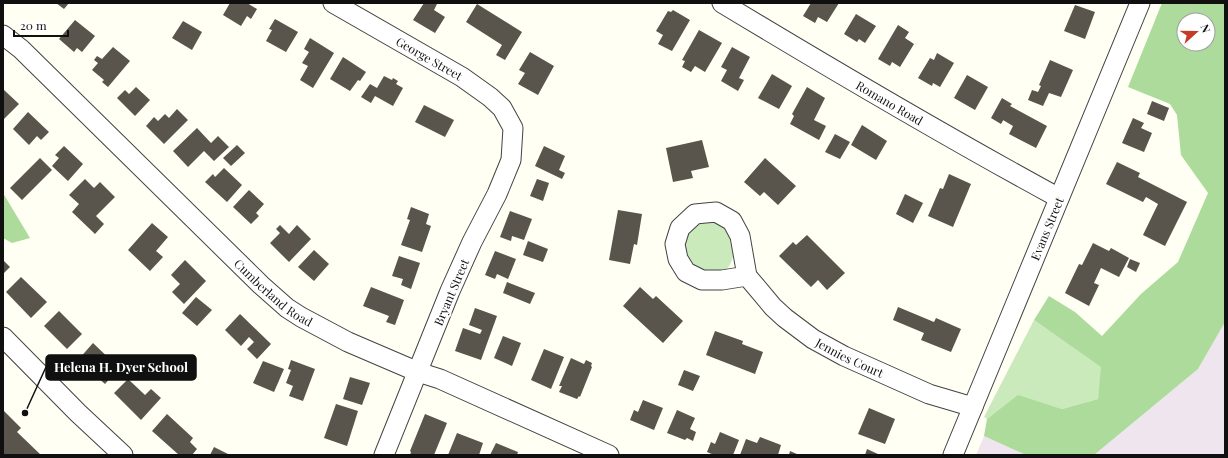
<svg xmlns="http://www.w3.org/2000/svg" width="1228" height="458" font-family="'Playfair Display',serif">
	<rect width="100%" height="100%" fill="#fffff3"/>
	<!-- industrial -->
	<g fill="#eee5ee">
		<polygon points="1225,322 1225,455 1094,455 1198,369"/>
		<polygon points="984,436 1026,455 976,455"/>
	</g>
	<!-- green -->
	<g fill="#cbeabc">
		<path d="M711,221C720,223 730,228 733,237C737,250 732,274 715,274C707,275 698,271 690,270L682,237L694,224Z"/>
		<polygon points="1034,320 1102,367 1098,399 1062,409 1018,396 987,419 984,417"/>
	</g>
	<!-- forest -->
	<g fill="#acdb9b" fill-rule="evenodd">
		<path d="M1162,3H1225V322L1198,369L1094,455H1026L984,436L987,419L1018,395L1062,409L1098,399L1101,367L1034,320L1049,296L1075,312L1102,336L1141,294L1178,262L1208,193L1181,155L1177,115L1170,104L1128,87ZM1184,20H1208V44H1184Z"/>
		<polygon points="3,193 30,238 12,243 3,238"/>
	</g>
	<!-- building -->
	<g fill="#59544c">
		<polygon points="56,3 69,3 64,9"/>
		<polygon points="230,3 247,3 257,9 251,19 247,16 241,26 223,15"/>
		<polygon points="424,3 427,4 428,3 437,4 434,10 445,17 435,33 413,20"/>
		<polygon points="811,3 839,3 827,22 818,17 815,23 803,16"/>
		<polygon points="477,4 522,32 505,60 496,55 502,45 466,22"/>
		<polygon points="1075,5 1095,12 1085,39 1064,31"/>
		<polygon points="673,10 690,20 672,51 658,44 663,35 656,31 668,11 671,12"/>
		<polygon points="856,14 876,26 865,43 859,39 857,42 844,34"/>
		<polygon points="275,19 298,32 286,52 266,41 272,30 269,29"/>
		<polygon points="75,20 95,36 82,52 77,48 74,52 59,39"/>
		<polygon points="183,21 202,32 192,50 172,38"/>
		<polygon points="898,25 909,32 905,38 914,44 900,67 892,62 890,66 878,59"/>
		<polygon points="699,30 722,43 705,72 695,66 691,72 682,67 685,61 682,60"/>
		<polygon points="310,38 334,53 313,88 300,80 308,66 302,63 309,52 304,49"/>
		<polygon points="113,47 130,61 108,87 102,82 104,80 92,70 98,63 94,60 97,56 102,59"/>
		<polygon points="732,47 750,57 739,78 744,80 738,91 721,81 727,70 721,67"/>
		<polygon points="530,52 554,66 538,95 518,84 525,73 519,70"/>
		<polygon points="937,53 954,63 940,87 933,83 932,86 918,78 930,58 934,60"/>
		<polygon points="343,57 366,72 360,81 358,80 350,91 330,79"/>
		<polygon points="1050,60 1073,70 1061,97 1049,93 1043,106 1028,100 1032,90 1038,92 1041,86 1039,85"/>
		<polygon points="772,74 792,86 779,109 758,98"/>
		<polygon points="967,75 988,87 975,110 954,98"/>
		<polygon points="384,76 392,80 393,78 398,81 396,84 403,88 393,106 375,96 371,103 361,97 370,84 377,88"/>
		<polygon points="136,87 150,100 135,116 117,98 125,90 129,94"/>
		<polygon points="807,87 825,98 814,120 826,126 819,140 790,124 794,116 792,114"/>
		<polygon points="3,89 19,104 3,120"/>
		<polygon points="1002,98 1012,104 1010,106 1047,126 1036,148 1009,134 1013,126 1003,120 1009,110 1001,124 991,118"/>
		<polygon points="1152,101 1169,108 1164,121 1147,114"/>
		<polygon points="424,105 454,120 445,137 415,122"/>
		<polygon points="177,109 188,120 164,144 146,126 154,117 158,121 165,114 169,118"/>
		<polygon points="28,112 49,132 41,140 37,136 29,145 13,129"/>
		<polygon points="1133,118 1144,123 1141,128 1152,133 1144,152 1122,143"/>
		<polygon points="862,125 887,141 876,160 851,145"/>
		<polygon points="197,128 211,143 218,136 229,147 214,161 204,151 188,167 173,151"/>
		<polygon points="835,134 850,142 840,159 825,152"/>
		<polygon points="702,140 709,167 691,171 693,178 673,182 666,148"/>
		<polygon points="237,145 245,153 231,166 223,158"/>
		<polygon points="64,146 83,164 68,181 52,166 59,158 55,155"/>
		<polygon points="544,146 565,156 559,170 565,173 562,179 535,166"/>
		<polygon points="40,158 52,170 22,200 10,188"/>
		<polygon points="765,158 796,186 778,205 764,192 760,196 744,182"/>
		<polygon points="1117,162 1140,173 1138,177 1187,202 1165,246 1143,235 1158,204 1146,197 1143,202 1106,184"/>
		<polygon points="224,168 242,185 227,202 205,182 213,174 215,177"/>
		<polygon points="949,174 971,184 953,227 928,216 940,188 943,189"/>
		<polygon points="85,179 94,188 100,182 115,197 96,216 104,224 95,234 72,212 79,204 69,195"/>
		<polygon points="537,179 549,183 543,201 530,196"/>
		<polygon points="249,190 264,204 256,213 259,216 251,224 233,207"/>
		<polygon points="905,194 923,203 913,223 896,214"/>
		<polygon points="411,207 429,214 426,224 431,226 422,252 401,245 410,220 407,219"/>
		<polygon points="618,210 642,214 637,245 634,244 630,264 609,260"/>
		<polygon points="510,211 532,219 524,240 512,236 511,241 500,237"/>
		<polygon points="152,223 168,237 156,251 163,257 150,271 128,250"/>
		<polygon points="280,225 289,234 297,225 311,239 289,262 270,243 280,233 276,229"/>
		<polygon points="807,235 845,273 827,290 818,280 811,287 779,256 793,242 796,245"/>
		<polygon points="528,241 548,249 543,262 523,255"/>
		<polygon points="1093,243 1109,251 1111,248 1129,258 1119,277 1101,268 1094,283 1099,285 1089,306 1065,293 1079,264 1082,265"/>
		<polygon points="314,250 329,264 314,281 298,267"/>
		<polygon points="495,251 516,259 508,279 497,274 495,279 485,275"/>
		<polygon points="399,256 420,263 411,289 401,285 403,279 392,276"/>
		<polygon points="1130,259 1140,263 1136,272 1127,267"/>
		<polygon points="3,260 10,267 3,274"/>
		<polygon points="185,260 206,281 184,304 172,292 180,284 171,275"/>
		<polygon points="21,277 47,302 31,318 6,292"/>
		<polygon points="507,282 535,293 530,304 503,293"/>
		<polygon points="371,287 404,300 395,325 386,322 389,316 363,306"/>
		<polygon points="640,287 653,299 656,296 683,321 663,343 623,306"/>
		<polygon points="196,297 212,310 197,326 182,313"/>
		<polygon points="898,307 934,322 936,318 961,329 951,352 921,340 924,333 893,320"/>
		<polygon points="475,308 497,316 481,360 455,351 463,328 480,334 482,330 469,325"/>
		<polygon points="59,311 82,334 67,349 44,326"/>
		<polygon points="240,314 271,344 257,359 247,349 254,342 249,337 241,346 225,330"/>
		<polygon points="715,331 743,341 742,344 763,352 755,374 706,355"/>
		<polygon points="503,336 521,343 512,366 494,358"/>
		<polygon points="93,343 119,368 105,384 78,360"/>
		<polygon points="544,349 564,357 551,389 531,380"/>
		<polygon points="571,358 584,364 586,360 592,363 591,366 592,367 580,397 579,396 577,399 559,392 562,386 559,386"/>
		<polygon points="291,360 315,369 303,401 289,396 293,386 286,383 291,370 288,369"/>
		<polygon points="263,361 284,369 274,392 253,383"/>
		<polygon points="684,370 700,376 693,391 678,385"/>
		<polygon points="350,377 370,383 362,405 343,399"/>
		<polygon points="128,379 145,395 151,389 161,398 141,420 114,393"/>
		<polygon points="643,400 663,408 654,430 630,420 634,410 638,412"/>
		<polygon points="336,404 358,411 347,446 324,438"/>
		<polygon points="869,408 895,419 885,444 858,434"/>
		<polygon points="3,410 21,428 17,432 41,455 3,455"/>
		<polygon points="677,410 695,418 690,429 696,432 693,441 687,438 685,440 667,433"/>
		<polygon points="167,414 193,438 190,442 197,449 192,455 179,455 152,431"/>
		<polygon points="425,414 447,423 434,455 410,455 411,452 410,451"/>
		<polygon points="720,432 739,440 733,455 714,455 707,452 711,442 715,444"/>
		<polygon points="457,433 483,443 479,455 448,455"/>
		<polygon points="760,437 781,445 778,455 740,455 746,439 757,443"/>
		<polygon points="496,443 518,452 517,455 490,455"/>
		<polygon points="214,447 230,455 210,455"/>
		<polygon points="867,449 880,455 865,455"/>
		<polygon points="790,451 799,455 789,455"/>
	</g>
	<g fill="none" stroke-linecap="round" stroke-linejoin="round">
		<!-- minor casing -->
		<g stroke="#434343" stroke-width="21">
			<g id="minor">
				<path id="s1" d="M333,3L462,77L490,97L502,108L513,128L511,160L497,194L472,242L450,291L384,455"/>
				<path id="s2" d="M722,3C833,70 945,136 1059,198"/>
				<path id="s3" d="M3,35L21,49L261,285L287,308L301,317L348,342L418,372L440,379L609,455"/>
				<path id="s4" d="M747,276L722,280H702L686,272L678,259L675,244L680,228L695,214L716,212L732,221L740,236L747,276L773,307L785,318L813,339L844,356L929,394L973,407"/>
				<polyline points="3,337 78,413 123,455"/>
				<path id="s5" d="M953,455L1140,3"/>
			</g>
		</g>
		<!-- minor -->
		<use href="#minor" stroke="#fff" stroke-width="19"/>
	</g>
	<g text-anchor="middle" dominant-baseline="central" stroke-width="4" stroke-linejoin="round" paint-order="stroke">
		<!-- street labels -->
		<g font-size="12" fill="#101010" stroke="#fff">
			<text stroke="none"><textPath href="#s1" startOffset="111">George Street</textPath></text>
			<text stroke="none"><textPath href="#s2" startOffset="195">Romano Road</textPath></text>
			<text stroke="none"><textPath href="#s5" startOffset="245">Evans Street</textPath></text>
			<text stroke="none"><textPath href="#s3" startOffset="374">Cumberland Road</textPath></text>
			<text transform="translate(451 292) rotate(-67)">Bryant Street</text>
			<text stroke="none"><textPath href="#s4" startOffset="361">Jennies Court</textPath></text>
		</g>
	</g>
	<!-- callouts -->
	<path fill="none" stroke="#101010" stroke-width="1.5" d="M25 413L46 367"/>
	<circle fill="#101010" stroke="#fff" stroke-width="1.5" cx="25" cy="413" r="4"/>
	<rect fill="#101010" stroke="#101010" stroke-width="1.5" x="46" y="355" width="150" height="25" rx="4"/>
	<g font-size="13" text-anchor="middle" font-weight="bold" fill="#fff">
		<text x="121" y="372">Helena H. Dyer School</text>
	</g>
	<!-- border -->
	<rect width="1228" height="458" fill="none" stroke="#101010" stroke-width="8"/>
	<!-- north arrow -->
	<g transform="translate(1196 32) rotate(69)"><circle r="19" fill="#ffffff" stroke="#9f9f9f"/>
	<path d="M0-3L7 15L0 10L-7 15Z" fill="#c23c26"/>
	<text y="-6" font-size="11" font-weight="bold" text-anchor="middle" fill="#101010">N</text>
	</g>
	<!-- scale -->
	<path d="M14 30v6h54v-6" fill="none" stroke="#101010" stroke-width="2"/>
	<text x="20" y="30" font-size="12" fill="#101010" stroke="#ffffff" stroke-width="3" paint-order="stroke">20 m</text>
</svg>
